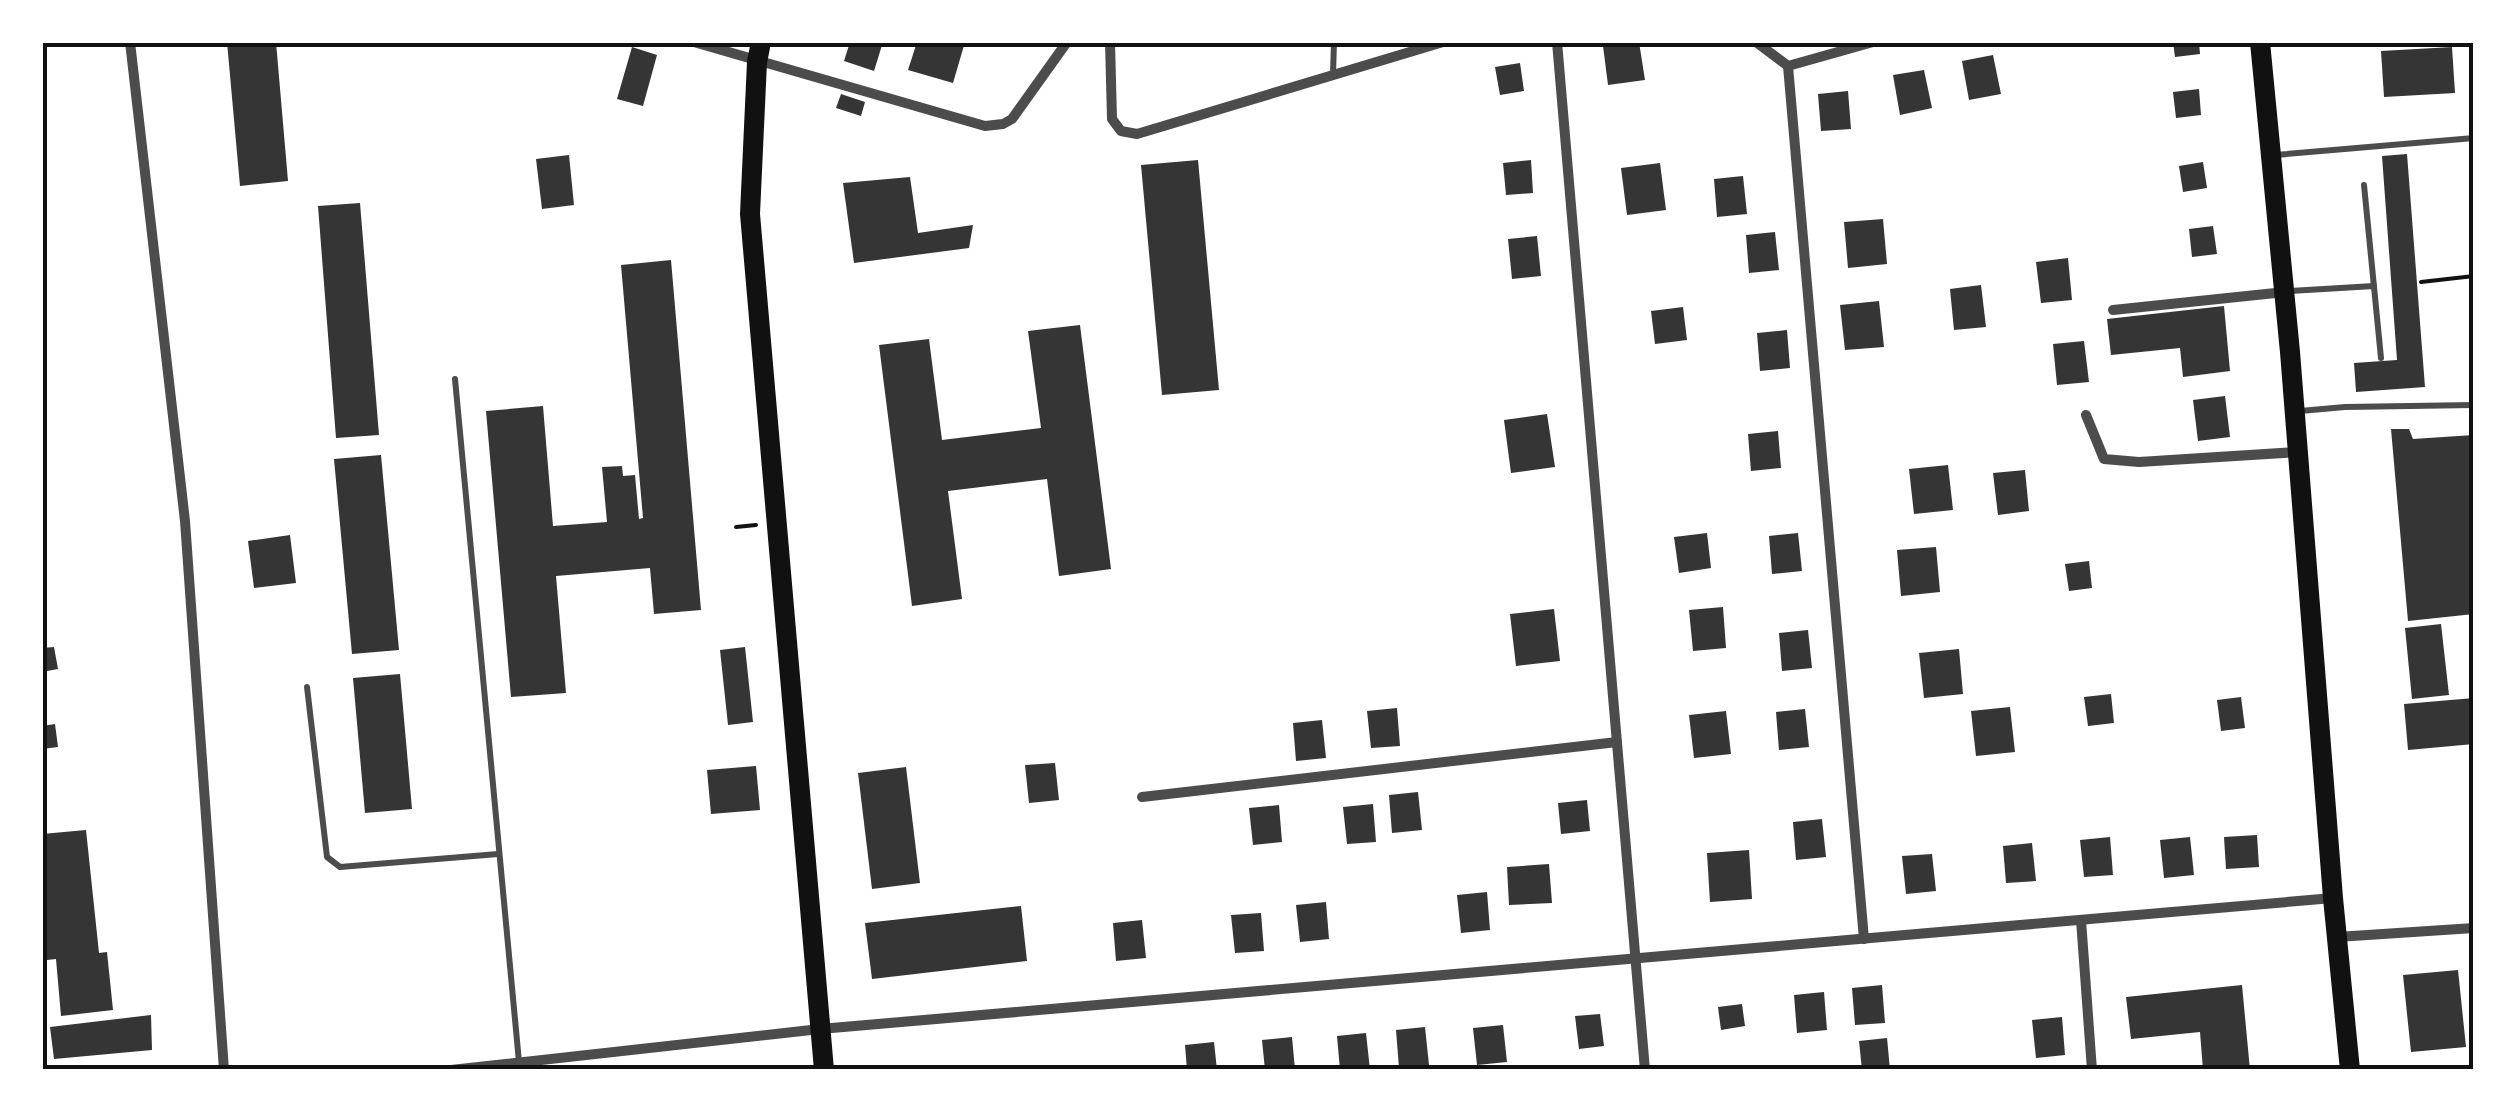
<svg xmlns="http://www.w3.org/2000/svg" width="2516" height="1112" font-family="'Noto Serif',serif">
	<rect width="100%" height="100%" fill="#fff"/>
	<!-- building -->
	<g fill="#353535">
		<polygon points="227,42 276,42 288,181 240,186"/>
		<polygon points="850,42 883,42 874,71 844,61"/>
		<polygon points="917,42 965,42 953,83 908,70"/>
		<polygon points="1639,42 1645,80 1608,85 1603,46"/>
		<polygon points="2173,42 2199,42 2200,54 2175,57"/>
		<polygon points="632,47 657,55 643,106 617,99"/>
		<polygon points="2452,47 2455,93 2384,97 2381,51"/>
		<polygon points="1993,55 2001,94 1969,100 1962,61"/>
		<polygon points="1520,63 1524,91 1500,95 1495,67"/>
		<polygon points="1924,70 1932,108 1900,115 1893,75"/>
		<polygon points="2199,89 2201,115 2176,118 2173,92"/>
		<polygon points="1848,91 1851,129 1821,131 1818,94"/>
		<polygon points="841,94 865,102 861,116 836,108"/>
		<polygon points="2407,154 2425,387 2356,392 2354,363 2397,360 2382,156"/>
		<polygon points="569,155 574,205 542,209 536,159"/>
		<polygon points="1198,160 1219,390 1162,395 1141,165"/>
		<polygon points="1531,160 1533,193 1506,195 1503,163"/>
		<polygon points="2203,162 2207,188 2183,192 2179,166"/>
		<polygon points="1660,163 1666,210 1627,215 1621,168"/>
		<polygon points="1743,176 1747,214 1717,217 1714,179"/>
		<polygon points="910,177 918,233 973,225 969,248 854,263 843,183"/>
		<polygon points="360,203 379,435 336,438 318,206"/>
		<polygon points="1883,219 1887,264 1848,268 1844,222"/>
		<polygon points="2213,226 2217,254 2192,257 2189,229"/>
		<polygon points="1775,232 1779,270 1749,273 1746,235"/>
		<polygon points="1537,236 1541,276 1512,279 1508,239"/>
		<polygon points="2068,258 2072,300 2041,303 2036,262"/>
		<polygon points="671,260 701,610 654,614 650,568 556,576 566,693 511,697 486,411 543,406 553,526 607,522 602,467 622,466 623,476 635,475 639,519 643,518 621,265"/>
		<polygon points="1981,285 1986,327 1954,330 1950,289"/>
		<polygon points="1879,301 1884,347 1845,350 1840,305"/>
		<polygon points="2224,306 2230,371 2183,377 2180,348 2111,355 2107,319"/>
		<polygon points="1683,307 1687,340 1655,344 1651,311"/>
		<polygon points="1080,325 1111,569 1059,576 1047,479 948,491 962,599 912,606 879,345 929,339 942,440 1041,428 1028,331"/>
		<polygon points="1787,330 1790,368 1760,371 1757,333"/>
		<polygon points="2084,341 2089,382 2057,385 2053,344"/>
		<polygon points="2225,396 2230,437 2198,441 2193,400"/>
		<polygon points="1547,414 1555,467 1511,473 1504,420"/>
		<polygon points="2391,429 2409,429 2413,439 2474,435 2474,614 2408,621"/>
		<polygon points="1778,431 1781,468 1751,471 1748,434"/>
		<polygon points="381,455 399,650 352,654 334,459"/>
		<polygon points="1948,465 1953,510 1914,514 1909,469"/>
		<polygon points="2025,470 2029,511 1998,515 1993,473"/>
		<polygon points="1707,533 1711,568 1679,573 1674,537"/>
		<polygon points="1798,533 1802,571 1772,574 1769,536"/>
		<polygon points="290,535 296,583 254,588 248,541"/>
		<polygon points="1936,547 1940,592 1901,596 1897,550"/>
		<polygon points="2089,561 2092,588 2069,591 2065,564"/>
		<polygon points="1723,607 1726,648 1693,651 1689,610"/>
		<polygon points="1554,609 1560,661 1516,666 1510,614"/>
		<polygon points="2441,624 2449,695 2412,699 2405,628"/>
		<polygon points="1808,630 1812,668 1782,671 1779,633"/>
		<polygon points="54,647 58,669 42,672 42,648"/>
		<polygon points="745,647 753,722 728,725 720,650"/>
		<polygon points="1959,649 1963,694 1924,698 1919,653"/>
		<polygon points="400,674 412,809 365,813 353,678"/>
		<polygon points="2111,694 2114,723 2088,726 2084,697"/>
		<polygon points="2241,697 2245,728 2221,731 2217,700"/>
		<polygon points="2474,698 2474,744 2408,750 2404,704"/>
		<polygon points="2010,707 2015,752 1976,756 1971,711"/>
		<polygon points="1397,708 1400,746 1371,748 1367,711"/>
		<polygon points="1805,709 1809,747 1779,750 1776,712"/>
		<polygon points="1726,711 1731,754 1694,758 1689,715"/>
		<polygon points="1322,720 1326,758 1296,761 1293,723"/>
		<polygon points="55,724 58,747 42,749 42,726"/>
		<polygon points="1055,763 1059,800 1029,803 1025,765"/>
		<polygon points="756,766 760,810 711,814 707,770"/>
		<polygon points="906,767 920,883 872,889 858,773"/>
		<polygon points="1418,792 1422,830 1392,833 1389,795"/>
		<polygon points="1587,800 1590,831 1561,834 1558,803"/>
		<polygon points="1373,804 1376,842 1347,844 1343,807"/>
		<polygon points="1279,805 1282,842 1253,845 1249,808"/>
		<polygon points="1822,819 1826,857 1796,860 1793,822"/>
		<polygon points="86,830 99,953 107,952 113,1010 61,1016 56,959 47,960 42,918 42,834"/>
		<polygon points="2257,835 2259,867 2226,869 2224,837"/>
		<polygon points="2110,837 2113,875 2084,877 2080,840"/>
		<polygon points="2190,837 2194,875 2164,878 2160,840"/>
		<polygon points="2032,843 2036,881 2006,883 2003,846"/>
		<polygon points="1749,850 1752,899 1710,902 1707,853"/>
		<polygon points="1932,854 1936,891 1906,894 1902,856"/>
		<polygon points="1549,864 1552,903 1509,905 1507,867"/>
		<polygon points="1487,892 1490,930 1461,933 1457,895"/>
		<polygon points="1326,902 1329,939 1300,942 1296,905"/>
		<polygon points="1021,906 1027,961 872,979 865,923"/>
		<polygon points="1261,913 1264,951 1235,953 1231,915"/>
		<polygon points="1142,920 1146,958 1116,961 1113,923"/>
		<polygon points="2458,970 2466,1047 2411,1052 2403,975"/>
		<polygon points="1882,985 1885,1023 1855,1025 1852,988"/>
		<polygon points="2242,985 2250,1070 2203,1070 2200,1032 2131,1039 2126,997"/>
		<polygon points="1824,992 1827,1030 1797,1033 1794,995"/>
		<polygon points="1742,1004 1745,1026 1721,1030 1718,1007"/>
		<polygon points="1600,1014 1604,1046 1579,1049 1575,1016"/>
		<polygon points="151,1015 152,1050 54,1059 50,1027"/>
		<polygon points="2062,1017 2065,1055 2036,1058 2032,1020"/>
		<polygon points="1503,1025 1507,1062 1477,1065 1473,1028"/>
		<polygon points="1425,1027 1429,1065 1399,1068 1396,1030"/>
		<polygon points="1366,1033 1370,1070 1340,1070 1337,1036"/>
		<polygon points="1292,1037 1295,1070 1265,1070 1262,1040"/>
		<polygon points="1887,1038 1890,1070 1862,1070 1859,1041"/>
		<polygon points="1214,1042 1217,1070 1187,1070 1185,1045"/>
	</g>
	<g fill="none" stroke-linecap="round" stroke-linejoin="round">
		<!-- path -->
		<g stroke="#111" stroke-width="4">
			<polyline points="2421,282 2474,276"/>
			<polyline points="736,527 756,525"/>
		</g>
		<!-- service -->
		<g stroke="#4c4c4c" stroke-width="6">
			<polyline points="1333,74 1334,42"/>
			<polyline points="2275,155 2474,138"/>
			<polyline points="2364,185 2381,358"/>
			<polyline points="2290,291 2374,286"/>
			<polyline points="455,379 519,1062"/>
			<polyline points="2300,411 2345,407 2474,405"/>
			<polyline points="307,687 327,857 340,867 498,854"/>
		</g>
		<!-- minor -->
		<g stroke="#4c4c4c" stroke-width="10">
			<polyline points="130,42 185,521 224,1070"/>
			<polyline points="694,42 985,126 1003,124 1012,119 1067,42"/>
			<polyline points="1110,42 1112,119 1121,131 1137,134 1443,42"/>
			<polyline points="1557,42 1645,1070"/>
			<polyline points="1756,42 1788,66"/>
			<polyline points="2113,310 2285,292"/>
			<polyline points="2086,415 2104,459 2139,462 2298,452"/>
			<polyline points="1142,797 1617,742"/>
			<polyline points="2081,920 2092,1070"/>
			<polyline points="2337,937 2474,928"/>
			<polyline points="1864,939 1788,66 1873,42"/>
			<polyline points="451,1070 820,1029 2333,898"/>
		</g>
		<!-- primary -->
		<g stroke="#111" stroke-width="20">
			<polyline points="761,42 757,62 750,214 824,1070"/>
			<polyline points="2260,42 2290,352 2333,898 2350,1070"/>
		</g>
	</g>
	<!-- border -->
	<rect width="2516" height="1112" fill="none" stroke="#ffffff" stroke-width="90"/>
	<rect x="45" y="45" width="2426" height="1022" fill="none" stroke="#111" stroke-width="4"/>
</svg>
